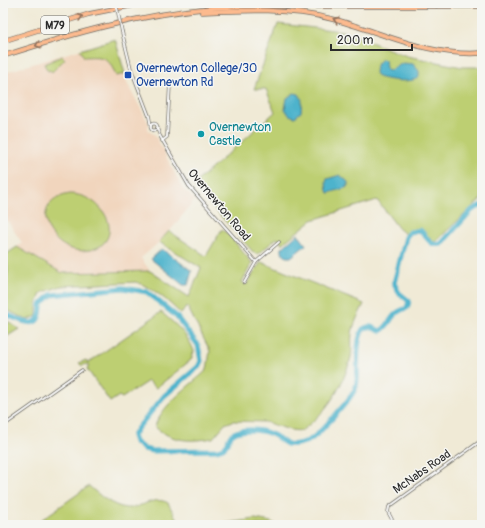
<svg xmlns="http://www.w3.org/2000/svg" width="485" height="528" font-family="Pangolin,sans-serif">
	<rect width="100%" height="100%" fill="#f6f6f2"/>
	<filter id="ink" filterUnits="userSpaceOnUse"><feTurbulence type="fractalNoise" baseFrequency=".025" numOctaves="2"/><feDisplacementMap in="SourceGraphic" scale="8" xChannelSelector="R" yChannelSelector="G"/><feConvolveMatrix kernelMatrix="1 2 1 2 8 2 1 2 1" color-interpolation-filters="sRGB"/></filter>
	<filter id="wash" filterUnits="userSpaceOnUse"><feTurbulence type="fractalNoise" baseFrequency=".012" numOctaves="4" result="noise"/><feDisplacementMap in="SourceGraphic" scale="16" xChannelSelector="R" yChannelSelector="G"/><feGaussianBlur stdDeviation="0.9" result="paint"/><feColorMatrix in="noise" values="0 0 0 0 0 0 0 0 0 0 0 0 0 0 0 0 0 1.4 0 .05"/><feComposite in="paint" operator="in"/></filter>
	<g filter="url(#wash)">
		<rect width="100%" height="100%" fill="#f0ead6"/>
		<!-- built -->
		<polygon fill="#f1d5bd" points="115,39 127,83 149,124 147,130 155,135 183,189 195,200 165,237 141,258 150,271 62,273 17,247 22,243 3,214 3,73"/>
		<!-- green -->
		<g fill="#bdcf72" stroke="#747d4e">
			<polygon points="278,24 342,31 407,56 462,67 482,67 482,198 435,242 416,229 408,232 407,235 399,229 377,200 312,220 282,244 277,238 258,254 254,253 193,185 275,112 266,89 254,89"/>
			<path d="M115,39L125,74L116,76C108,56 104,56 84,57L80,50Z"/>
			<polygon points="62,56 65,59 52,72 50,70 48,71 44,64"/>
			<path d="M70,194C107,195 126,242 90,250C52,258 23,202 70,194Z"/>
			<path d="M222,229L229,235L252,263L242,282L246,285L261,262L364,304C360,312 355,321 353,329C350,338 353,348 351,357C342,389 327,412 301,431L290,430L265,422L233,421L225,424L213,438C191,442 173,442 155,427C160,406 191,385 207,370L210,351L187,306L181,314C168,301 154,288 136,282L61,286L41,293L37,304V316L27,320L3,308V284C10,277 8,264 5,255L17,247L62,273L150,271L189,297L201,268L159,242L169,231L206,256Z"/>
			<path d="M161,312C175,324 187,333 194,351L191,360L156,388L148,381L122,398L119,396L110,402L87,369L89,365L86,364L82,366L79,363L86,360L88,363Z"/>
			<polygon points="3,318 19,329 3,339"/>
			<path d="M89,486C99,495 112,506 126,508C140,509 154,495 168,503L180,525H34Z"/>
			<polygon points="255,519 271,522 277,525 214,525"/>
		</g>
		<!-- water -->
		<g fill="#4db3cc" stroke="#3c6f7c">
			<path d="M382,59L385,60L386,68L389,71L403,63L413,64L419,71V77C413,84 386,80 378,77L375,73L376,65Z"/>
			<polygon points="294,93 299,94 302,100 301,112 295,117 289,115 285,109 287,98"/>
			<polygon points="340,175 348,182 348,187 329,193 327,191 326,182 327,179"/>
			<polygon points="298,234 306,245 291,257 286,257 282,252 282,248"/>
			<polygon points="162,249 192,271 188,285 183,285 151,259"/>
		</g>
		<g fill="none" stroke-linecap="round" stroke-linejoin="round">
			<!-- river -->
			<path stroke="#4db3cc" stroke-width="5" d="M3,313C18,318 41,336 41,305L51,295L123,288L147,292L176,316L198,345L201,361L198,367L164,396L137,429L133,436L135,442L144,449L152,451L217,450L223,448L228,443C229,426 259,429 271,434C277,436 282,442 287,444C294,446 301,443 308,441C317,437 354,396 356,387C360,369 354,346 363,329C371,324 372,328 380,331C389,327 390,317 398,312C401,310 404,309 407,308L409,301L399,293L394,283L406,237L410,232L420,230C428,237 429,247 441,244L472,210L482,205"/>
		</g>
	</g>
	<g filter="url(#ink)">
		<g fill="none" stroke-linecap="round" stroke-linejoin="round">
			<!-- minor casing -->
			<g stroke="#706e67" stroke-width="3.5">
				<g id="minor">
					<polyline points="122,32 131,69 149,116 151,127"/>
					<circle cx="154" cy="127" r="3.5"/>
					<polyline points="157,128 160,136 189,186 256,262"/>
					<polyline points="162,141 167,137 170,83"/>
					<polyline points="244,283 256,262 279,242"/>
					<polyline points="3,426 82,370"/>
					<polyline points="395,525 388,512 389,507 482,440"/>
				</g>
			</g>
			<!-- motorway casing -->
			<g stroke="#706e67" stroke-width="5.5">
				<g id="motorway">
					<path d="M202,12C245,10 290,8 332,19C383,32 428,57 482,53"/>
					<polyline points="3,41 89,14 144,3"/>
					<path d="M3,56C72,34 140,14 212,8C248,5 285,6 321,6C375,6 428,6 482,6"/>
				</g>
			</g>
			<!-- minor -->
			<use href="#minor" stroke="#fff" stroke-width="2"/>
			<!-- motorway -->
			<use href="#motorway" stroke="#fcba8e" stroke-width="4"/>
			<!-- minor-bridge casing -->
			<g stroke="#706e67" stroke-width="3.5" stroke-linecap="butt">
				<polyline id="minor-bridge" points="116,3 122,32"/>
			</g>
			<!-- minor-bridge -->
			<use href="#minor-bridge" stroke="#fff" stroke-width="2"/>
		</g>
		<!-- one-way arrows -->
		<defs><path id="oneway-chevron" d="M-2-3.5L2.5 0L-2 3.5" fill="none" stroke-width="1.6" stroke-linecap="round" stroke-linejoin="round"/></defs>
		<g stroke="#94725c">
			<use href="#oneway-chevron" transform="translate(80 17) rotate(-16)"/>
			<use href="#oneway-chevron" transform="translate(336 20) rotate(-164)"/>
			<use href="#oneway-chevron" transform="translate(38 45) rotate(162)"/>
		</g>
	</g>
	<!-- markers -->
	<rect fill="#1a4fb4" stroke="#f6f6f2" stroke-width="1.5" x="124" y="71" width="8" height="8" rx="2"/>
	<circle fill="#0f9aa8" stroke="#f6f6f2" stroke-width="1.5" cx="201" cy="134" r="4"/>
	<g text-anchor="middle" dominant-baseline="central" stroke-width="3" stroke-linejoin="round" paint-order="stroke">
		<!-- shield labels -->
		<rect fill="#f6f6f2" stroke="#686867" stroke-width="1" x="41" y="16" width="28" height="18" rx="3"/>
		<g font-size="11" font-weight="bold" fill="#2b2b2b">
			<text x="55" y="25">M79</text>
		</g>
		<!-- transit labels -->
		<g font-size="12" fill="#164399" stroke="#f6f6f2" text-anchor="start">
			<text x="136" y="68">Overnewton College/30<tspan x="136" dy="14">Overnewton Rd</tspan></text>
		</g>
		<!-- culture labels -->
		<g font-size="12" fill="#0d838f" stroke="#f6f6f2" text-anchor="start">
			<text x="209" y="127">Overnewton<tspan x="209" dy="14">Castle</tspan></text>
		</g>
		<!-- street labels -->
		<g font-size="12" fill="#2b2b2b" stroke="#f6f6f2">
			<text transform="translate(219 205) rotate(50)">Overnewton Road</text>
			<text transform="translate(422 472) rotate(-35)">McNabs Road</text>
		</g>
	</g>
	<!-- margin -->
	<rect width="485" height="528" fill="none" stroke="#f6f6f2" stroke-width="16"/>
	<!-- scale -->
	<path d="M331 44v6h81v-6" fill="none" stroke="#2b2b2b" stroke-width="2"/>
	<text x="337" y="44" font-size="12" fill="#2b2b2b" stroke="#f6f6f2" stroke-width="3" paint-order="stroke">200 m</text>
</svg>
